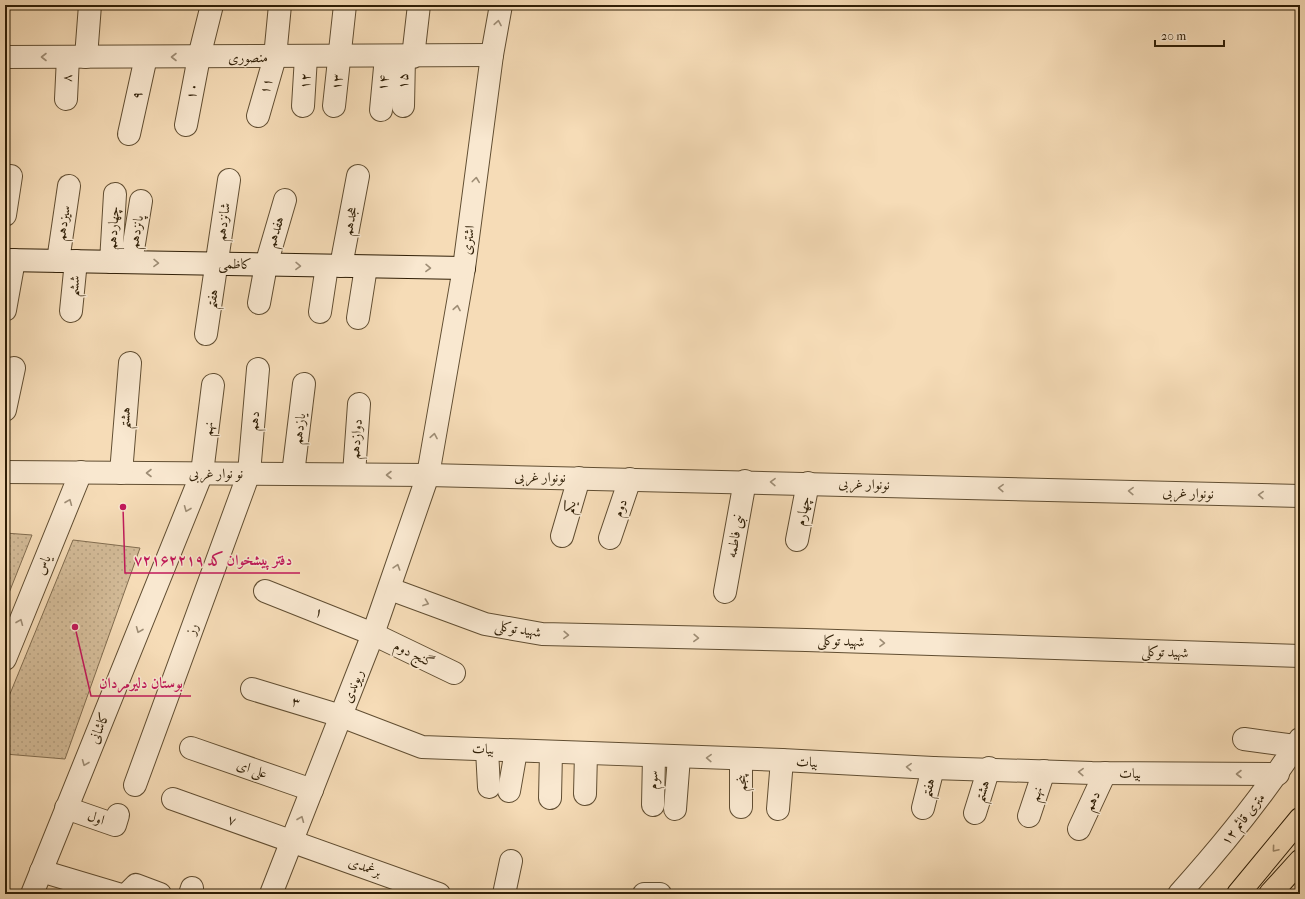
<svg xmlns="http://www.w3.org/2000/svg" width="1305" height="899" font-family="'IM FELL French Canon',Amiri,serif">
	<defs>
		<pattern id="grass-dots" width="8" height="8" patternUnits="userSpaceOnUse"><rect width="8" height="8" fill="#d4bc99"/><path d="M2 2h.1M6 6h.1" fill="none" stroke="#b6a182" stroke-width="1.8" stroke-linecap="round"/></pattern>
	</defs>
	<rect width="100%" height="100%" fill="#f6dcb7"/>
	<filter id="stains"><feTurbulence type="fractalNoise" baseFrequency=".005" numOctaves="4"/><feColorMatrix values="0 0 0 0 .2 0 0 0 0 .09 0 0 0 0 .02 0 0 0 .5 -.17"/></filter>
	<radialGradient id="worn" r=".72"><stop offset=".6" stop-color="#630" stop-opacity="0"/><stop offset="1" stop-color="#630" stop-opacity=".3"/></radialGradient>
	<!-- grass -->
	<g fill="url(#grass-dots)" stroke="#826d50">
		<polygon points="5,533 32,535 5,603"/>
		<polygon points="73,540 140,548 65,759 5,754 5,706"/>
	</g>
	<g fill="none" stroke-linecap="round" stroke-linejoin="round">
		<!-- street casing -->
		<g stroke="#614e32" stroke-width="24">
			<g id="street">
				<polyline points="5,57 492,55"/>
				<polyline points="86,57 90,5"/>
				<polyline points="413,57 419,5"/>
				<polyline points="66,99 68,57"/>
				<polyline points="303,106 306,57"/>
				<polyline points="334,106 345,5"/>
				<polyline points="403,106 404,57"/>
				<polyline points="381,110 386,57"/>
				<polyline points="258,116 275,57 280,5"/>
				<polyline points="186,125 199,57 212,5"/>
				<polyline points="129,134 146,57"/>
				<polyline points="5,215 11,176"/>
				<polyline points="58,261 69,186"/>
				<polyline points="111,262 115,194"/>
				<polyline points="131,262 141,201"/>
				<polyline points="341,266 358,176"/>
				<polyline points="259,303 266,265 285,200"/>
				<polyline points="5,310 14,260"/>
				<polyline points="71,311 76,261"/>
				<polyline points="320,312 327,266"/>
				<polyline points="358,318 366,267"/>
				<polyline points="206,334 229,180"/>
				<polyline points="5,410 14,368"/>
				<polyline points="5,472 428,475 1300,496"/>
				<polyline points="121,473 130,363"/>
				<polyline points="293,474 304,384"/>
				<polyline points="354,474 359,404"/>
				<polyline points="562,536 579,478"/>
				<polyline points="610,538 630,479"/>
				<polyline points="797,540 808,483"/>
				<polyline points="390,589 485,624 542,634 806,640 1300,656"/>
				<polyline points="265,591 373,634 454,673"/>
				<polyline points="725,592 745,481"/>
				<polyline points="5,659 81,472"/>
				<polyline points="252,689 341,716 422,747 782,760 933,768 1092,773 1278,774"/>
				<polyline points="1244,739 1295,746"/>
				<polyline points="191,748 312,790"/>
				<polyline points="487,750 489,787"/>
				<polyline points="135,785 249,473 258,369"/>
				<polyline points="509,791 516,751"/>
				<polyline points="585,794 586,753"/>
				<polyline points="550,798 551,752"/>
				<polyline points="173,799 439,894"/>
				<polyline points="653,805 654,756"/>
				<polyline points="741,807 741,759"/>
				<polyline points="66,808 115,825 118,815"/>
				<polyline points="923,808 933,768"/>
				<polyline points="675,809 679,757"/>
				<polyline points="778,809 782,760"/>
				<polyline points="975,813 989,768"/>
				<polyline points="1029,816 1044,771"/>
				<polyline points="1079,829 1105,773"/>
				<polyline points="41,871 118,894"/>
				<polyline points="32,894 202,473 213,385"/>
				<polyline points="127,894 136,885 160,894"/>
				<polyline points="190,894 192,888"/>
				<polyline points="271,894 373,634 428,475 464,268 492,55 501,5"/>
				<polyline points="504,894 511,861"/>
				<polyline points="644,894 660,894"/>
				<path d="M1179,894C1223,845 1264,795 1300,739"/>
			</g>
		</g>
		<!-- secondary casing -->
		<g stroke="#2f1e06" stroke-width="24">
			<polyline id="secondary" points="5,260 464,268"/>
		</g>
		<!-- primary casing -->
		<g stroke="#2f1e06" stroke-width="24">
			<g id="primary">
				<polyline points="1238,894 1300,819"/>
				<polyline points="1270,894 1300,861"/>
			</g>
		</g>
		<!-- street -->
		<use href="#street" stroke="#f9e8d0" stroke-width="22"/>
		<!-- secondary -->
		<use href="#secondary" stroke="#f9e8d0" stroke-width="22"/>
		<!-- primary -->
		<use href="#primary" stroke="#f6dcb7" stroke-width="22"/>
	</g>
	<!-- one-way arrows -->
	<defs><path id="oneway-chevron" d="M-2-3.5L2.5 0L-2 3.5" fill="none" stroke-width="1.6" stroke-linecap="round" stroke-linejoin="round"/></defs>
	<g stroke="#9e8d75">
		<use href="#oneway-chevron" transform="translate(498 23) rotate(-80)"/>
		<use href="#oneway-chevron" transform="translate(44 57) rotate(180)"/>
		<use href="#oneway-chevron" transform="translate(174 57) rotate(-180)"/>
		<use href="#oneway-chevron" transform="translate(476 180) rotate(-83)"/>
		<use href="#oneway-chevron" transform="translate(156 263) rotate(1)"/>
		<use href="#oneway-chevron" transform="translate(298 266) rotate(1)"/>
		<use href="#oneway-chevron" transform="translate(428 268) rotate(1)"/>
		<use href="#oneway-chevron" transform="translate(457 308) rotate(-80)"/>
		<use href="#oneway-chevron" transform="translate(434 436) rotate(-80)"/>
		<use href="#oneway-chevron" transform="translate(149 473) rotate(-180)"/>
		<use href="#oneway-chevron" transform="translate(389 475) rotate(-180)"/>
		<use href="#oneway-chevron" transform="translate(773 482) rotate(-179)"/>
		<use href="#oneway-chevron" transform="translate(1001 488) rotate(-178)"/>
		<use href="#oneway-chevron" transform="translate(1131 491) rotate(-178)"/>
		<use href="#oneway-chevron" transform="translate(1261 495) rotate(-178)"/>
		<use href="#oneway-chevron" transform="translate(69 502) rotate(-68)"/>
		<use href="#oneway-chevron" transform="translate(187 509) rotate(112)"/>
		<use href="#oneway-chevron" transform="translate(397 567) rotate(-72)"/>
		<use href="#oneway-chevron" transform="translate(426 603) rotate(20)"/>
		<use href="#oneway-chevron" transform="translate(20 622) rotate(-68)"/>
		<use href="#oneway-chevron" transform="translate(139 630) rotate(112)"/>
		<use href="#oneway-chevron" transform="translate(566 635) rotate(2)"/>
		<use href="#oneway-chevron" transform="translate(696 638) rotate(2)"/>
		<use href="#oneway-chevron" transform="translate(882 643) rotate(2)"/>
		<use href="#oneway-chevron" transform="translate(709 758) rotate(-178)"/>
		<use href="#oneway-chevron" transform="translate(85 763) rotate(112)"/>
		<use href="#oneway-chevron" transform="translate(909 767) rotate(-177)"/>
		<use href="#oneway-chevron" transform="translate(1081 772) rotate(-178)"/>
		<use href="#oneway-chevron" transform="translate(1239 774) rotate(-180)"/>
		<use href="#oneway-chevron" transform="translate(301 819) rotate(-68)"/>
	</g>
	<use stroke="#9c8667" href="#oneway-chevron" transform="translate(1275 849) rotate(130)"/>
	<g text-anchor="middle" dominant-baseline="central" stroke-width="3" stroke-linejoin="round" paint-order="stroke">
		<!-- street labels -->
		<g font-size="14" fill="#2f1e06" stroke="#f9e8d0">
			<text x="248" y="57">منصوری</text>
			<text transform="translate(67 78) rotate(-88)">۸</text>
			<text transform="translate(305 81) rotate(-86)">۱۲</text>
			<text transform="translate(403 81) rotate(-89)">۱۵</text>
			<text transform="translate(337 82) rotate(-84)">۱۳</text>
			<text transform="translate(383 83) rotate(-84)">۱۴</text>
			<text transform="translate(266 86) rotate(-75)">۱۱</text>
			<text transform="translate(192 91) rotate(-79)">۱۰</text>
			<text transform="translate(137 95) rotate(-78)">۹</text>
			<text transform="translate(350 221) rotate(-79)">هجدهم</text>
			<text transform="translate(223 222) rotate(-82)">شانزدهم</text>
			<text transform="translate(63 223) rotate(-81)">سیزدهم</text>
			<text transform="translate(113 228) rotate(-86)">چهاردهم</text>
			<text transform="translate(136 232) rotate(-81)">پانزدهم</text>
			<text transform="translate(275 232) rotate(-73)">هفدهم</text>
			<text transform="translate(468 240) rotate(-83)">اشتری</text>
			<text transform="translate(235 264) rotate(1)">کاظمی</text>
			<text transform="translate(74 286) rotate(-84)">ششم</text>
			<text transform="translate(212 299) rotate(-81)">هفتم</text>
			<text transform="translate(125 418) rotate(-86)">هشتم</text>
			<text transform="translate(254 421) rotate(-85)">دهم</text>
			<text transform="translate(208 429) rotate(-83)">نهم</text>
			<text transform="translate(299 429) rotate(-83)">یازدهم</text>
			<text transform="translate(356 439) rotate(-86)">دوازدهم</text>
			<text x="216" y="473">نو نوار غربی</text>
			<text transform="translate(540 477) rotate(1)">نونوار غربی</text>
			<text transform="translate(864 484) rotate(2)">نونوار غربی</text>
			<text transform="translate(1188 493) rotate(2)">نونوار غربی</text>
			<text transform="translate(570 507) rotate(-74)">یکم</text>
			<text transform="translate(620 508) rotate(-72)">دوم</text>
			<text transform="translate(803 511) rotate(-79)">چهارم</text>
			<text transform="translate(735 536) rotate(-80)">نبی فاطمه</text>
			<text transform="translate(43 565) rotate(-68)">یاس</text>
			<text transform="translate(319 612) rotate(22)">۱</text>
			<text transform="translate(192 629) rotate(-70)">رز</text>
			<text transform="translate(518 629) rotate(9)">شهید توکلی</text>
			<text transform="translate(841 641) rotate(2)">شهید توکلی</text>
			<text transform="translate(1165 652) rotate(2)">شهید توکلی</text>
			<text transform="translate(414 654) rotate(26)">گنج دوم</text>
			<text transform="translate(353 686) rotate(-68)">ریوندی</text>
			<text transform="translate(296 702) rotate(17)">۳</text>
			<text transform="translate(99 728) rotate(-68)">کاشانی</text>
			<text transform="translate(483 749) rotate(2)">بیات</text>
			<text transform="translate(807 762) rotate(3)">بیات</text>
			<text transform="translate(252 769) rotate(19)">علی ای</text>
			<text x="1130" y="773">بیات</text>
			<text transform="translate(653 780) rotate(-89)">سوم</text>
			<text transform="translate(741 783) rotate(-90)">پنجم</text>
			<text transform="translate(928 788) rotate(-76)">هفتم</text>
			<text transform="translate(982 791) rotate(-72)">هشتم</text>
			<text transform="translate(1036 794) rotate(-72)">نهم</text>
			<text transform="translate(1092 801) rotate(-65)">دهم</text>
			<text transform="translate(96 818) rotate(19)">اول</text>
			<text transform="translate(1243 819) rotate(-52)">۱۲ متری قائم</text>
			<text transform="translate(232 820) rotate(19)">۷</text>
			<text transform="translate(365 867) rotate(20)">برغمدی</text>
		</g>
	</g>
	<!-- callouts -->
	<path fill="none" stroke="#c2185b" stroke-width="1.5" d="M123 507L125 573H300M75 627L91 696H191"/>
	<g fill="#c2185b" stroke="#f9e8d0" stroke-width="1.5">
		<circle cx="123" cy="507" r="4"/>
		<circle cx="75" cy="627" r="4"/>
	</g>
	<g font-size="15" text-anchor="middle" font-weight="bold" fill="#c2185b" stroke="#f9e8d0" stroke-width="3" stroke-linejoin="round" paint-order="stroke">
		<text x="213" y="565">دفتر پیشخوان کد ۷۲۱۶۲۲۱۹</text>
		<text x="141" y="688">بوستان دلیرمردان</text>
	</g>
	<!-- margin -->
	<rect width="1305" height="899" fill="none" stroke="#f6dcb7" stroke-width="20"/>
	<rect x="6" y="6" width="1293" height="887" fill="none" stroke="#2f1e06" stroke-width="2"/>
	<rect x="10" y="10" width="1285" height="879" fill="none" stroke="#2f1e06"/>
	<!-- scale -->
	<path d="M1155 40v6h69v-6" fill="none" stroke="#2f1e06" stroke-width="2"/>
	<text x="1161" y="40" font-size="12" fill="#2f1e06" stroke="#f9e8d0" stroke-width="3" paint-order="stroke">20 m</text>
	<rect width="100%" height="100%" filter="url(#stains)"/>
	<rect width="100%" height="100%" fill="url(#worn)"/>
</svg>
